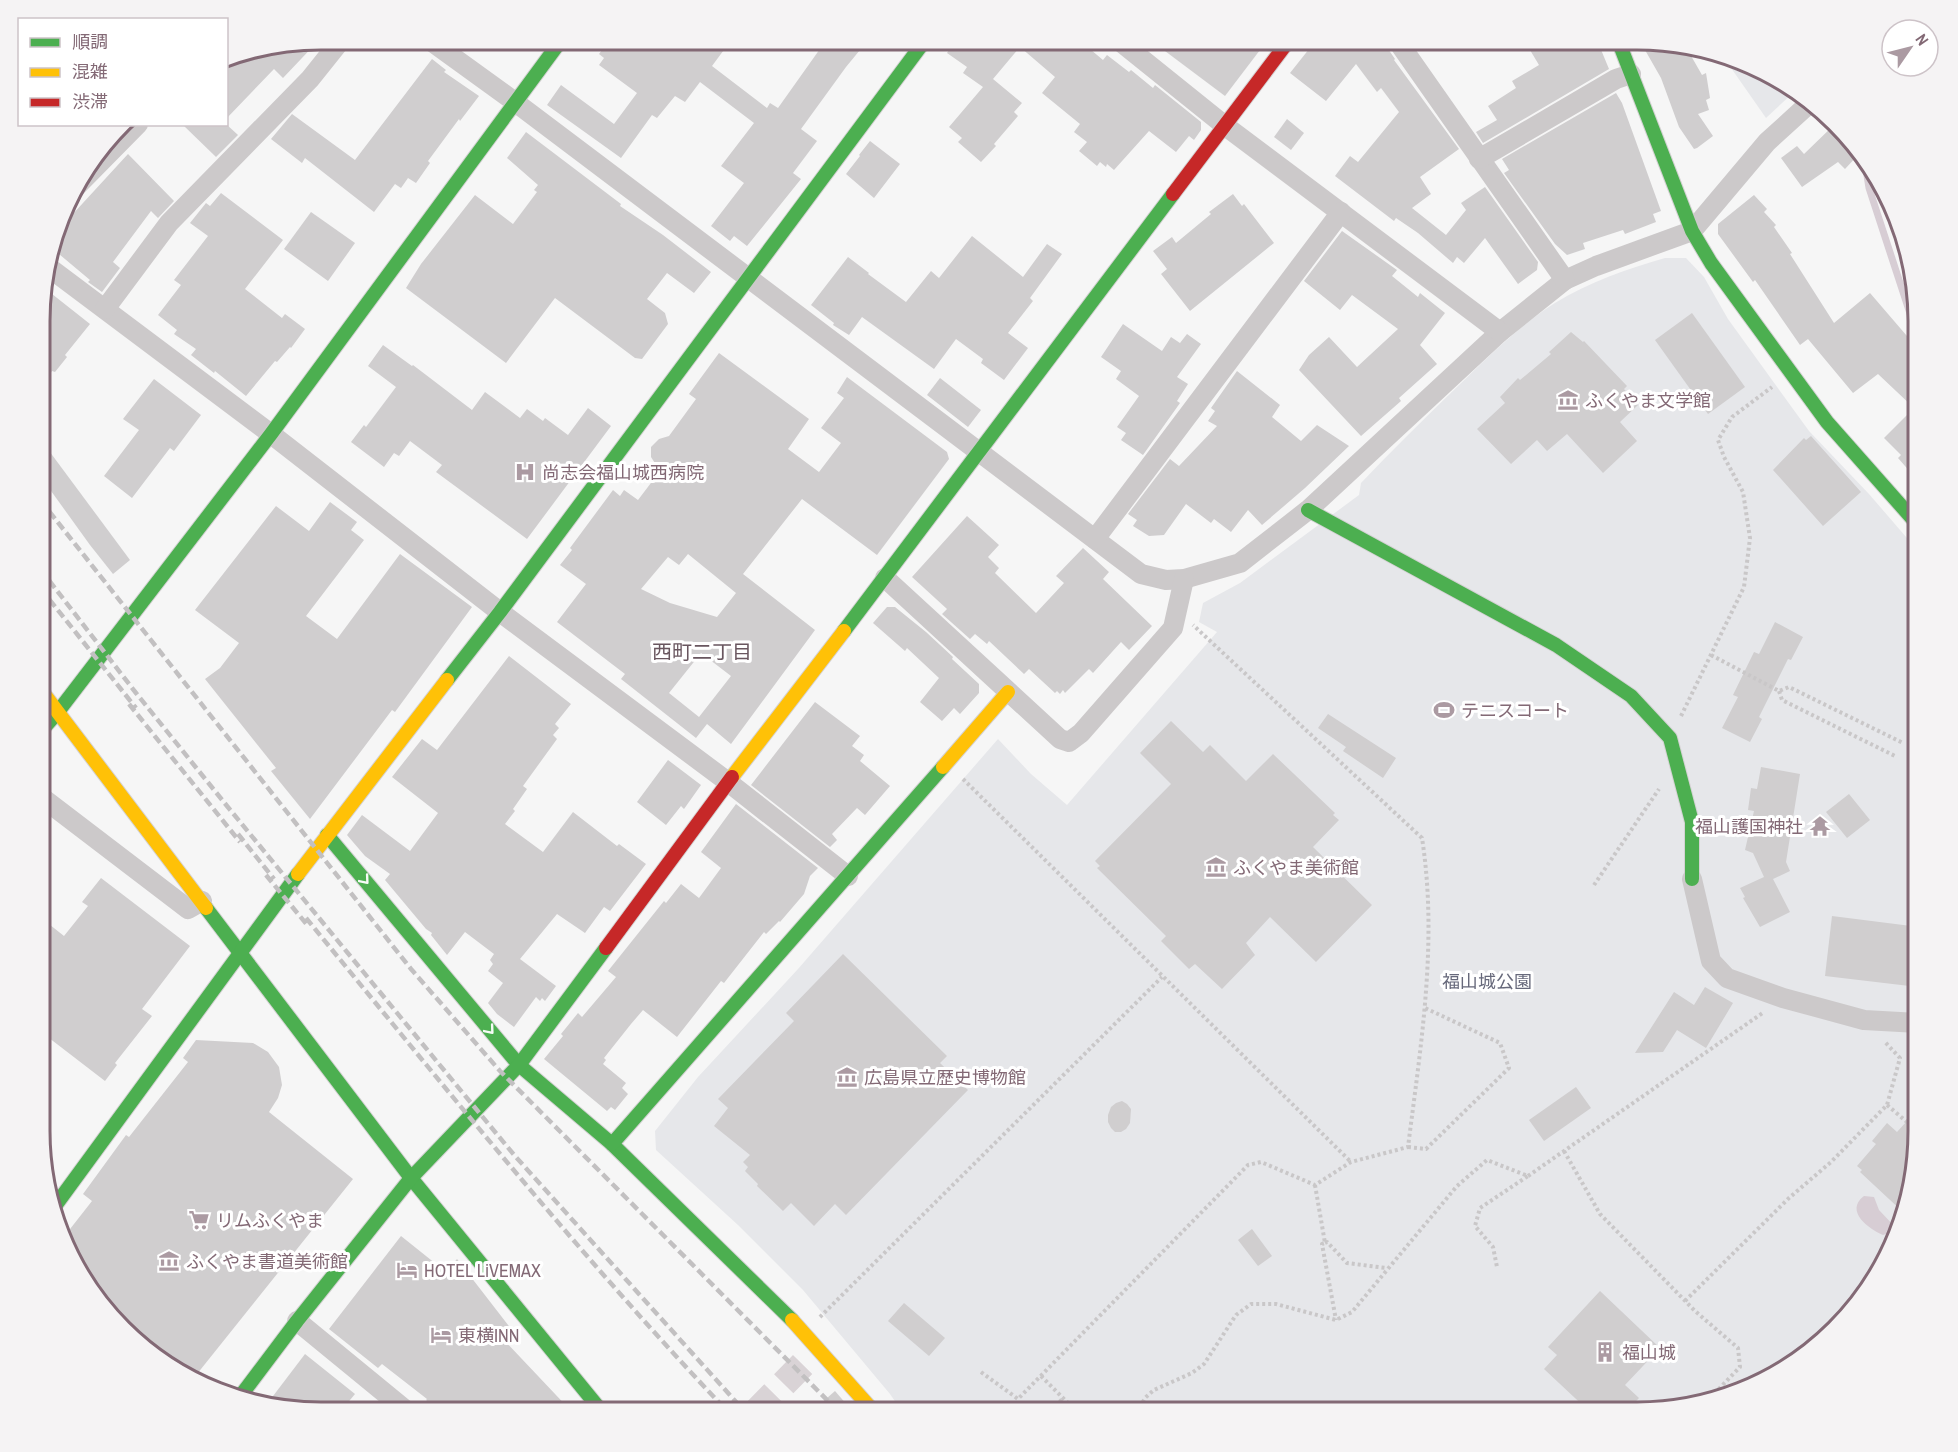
<svg xmlns="http://www.w3.org/2000/svg" width="1958" height="1452" font-family="'Archivo Narrow','Noto Sans JP',sans-serif">
	<rect width="100%" height="100%" fill="#f6f6f6"/>
	<!-- green -->
	<g fill="#e6e7ea">
		<polygon points="1722,55 1745,60 1795,91 1766,118"/>
		<path d="M1665,258H1686L1704,277L1728,319L1809,431L1869,494L1919,552L1918,1151L1897,1240L1849,1317L1762,1384L1638,1413H903L890,1394L803,1290L738,1225L656,1150L655,1131L698,1077L798,969L998,739L1031,774L1067,805L1217,632L1199,622L1203,603L1240,583L1359,495L1361,483C1392,450 1425,418 1458,386C1487,358 1521,324 1555,303C1589,282 1627,269 1665,258Z"/>
	</g>
	<!-- water -->
	<path fill="#d7cdd4" d="M1864,1196L1874,1197L1879,1210L1895,1227V1231L1883,1235C1869,1229 1844,1211 1864,1196Z"/>
	<g fill="none" stroke-linecap="round" stroke-linejoin="round">
		<!-- stream -->
		<polyline stroke="#d7cdd4" stroke-width="7" points="1865,163 1869,188 1919,341"/>
	</g>
	<!-- building -->
	<g fill="#d0cecf" fill-rule="evenodd">
		<polygon points="320,39 283,78 274,69 226,119 226,56"/>
		<polygon points="610,39 617,39 626,46 631,39 732,39 712,66 767,108 770,103 778,108 827,39 869,39 846,67 801,129 817,141 793,173 801,179 747,246 734,236 730,241 711,226 744,183 721,166 754,123 700,82 685,102 675,96 657,118 652,115 621,158 547,105 561,85 614,124 637,93 599,65 604,58 599,54"/>
		<polygon points="956,39 1078,39 1103,60 1107,55 1129,72 1131,70 1153,88 1155,85 1201,122 1201,130 1194,140 1189,136 1176,152 1149,131 1114,170 1107,164 1106,167 1100,162 1097,166 1079,151 1087,142 1074,132 1080,124 1042,93 1055,77 1020,47 993,79 1022,103 1014,112 1018,116 994,144 996,146 981,162 958,142 962,138 949,127 983,87 963,73 967,67 947,53"/>
		<polygon points="1174,39 1246,39 1260,50 1225,96 1165,51"/>
		<polygon points="1317,39 1384,39 1386,46 1395,59 1394,60 1459,149 1420,177 1431,194 1412,208 1446,235 1466,210 1461,203 1485,187 1538,262 1537,270 1518,284 1485,238 1464,263 1457,257 1453,263 1418,233 1396,218 1394,221 1335,176 1350,156 1358,162 1399,112 1381,88 1377,92 1356,64 1326,101 1290,73"/>
		<polygon points="1524,40 1597,40 1609,69 1483,143 1476,132 1497,120 1488,106 1516,88 1512,81 1539,65"/>
		<polygon points="1644,40 1656,40 1686,47 1702,75 1706,73 1710,98 1706,100 1709,110 1698,114 1713,136 1697,148 1694,149 1679,127 1661,78 1645,50 1648,49"/>
		<polygon points="432,59 446,70 444,72 479,96 460,121 459,119 428,161 430,163 416,183 408,178 401,188 395,184 374,212 305,158 302,163 271,139 292,114 355,160"/>
		<polygon points="1616,93 1622,103 1661,211 1653,214 1656,222 1625,234 1623,230 1583,243 1585,249 1567,255 1555,244 1504,173 1509,170 1502,159"/>
		<polygon points="1287,119 1304,133 1291,150 1274,137"/>
		<polygon points="182,124 226,124 238,135 216,157"/>
		<polygon points="1835,124 1858,155 1845,169 1838,162 1802,187 1781,158 1797,146 1804,154"/>
		<polygon points="526,132 621,204 620,206 663,235 711,272 694,293 667,273 647,299 665,313 668,324 642,359 635,358 555,298 506,363 406,288 421,264 475,195 513,224 537,192 534,190 538,185 507,158"/>
		<polygon points="870,141 900,164 874,198 846,174 860,156 859,155"/>
		<polygon points="128,154 174,201 158,218 151,211 113,262 120,268 102,292 88,282 90,280 53,249 60,228"/>
		<polygon points="221,193 283,240 245,289 282,318 285,314 305,329 291,348 290,347 277,362 275,361 246,396 215,371 214,373 191,355 196,349 174,334 177,330 158,315 181,285 174,280 208,236 190,223 206,203 210,206"/>
		<polygon points="1233,194 1242,206 1244,204 1274,243 1190,311 1161,274 1167,269 1153,251 1172,237 1176,243 1211,214 1209,212"/>
		<polygon points="1754,195 1767,209 1764,212 1776,225 1774,227 1792,253 1790,254 1834,323 1870,293 1919,350 1919,373 1909,376 1919,399 1919,482 1898,458 1901,455 1884,438 1914,408 1878,374 1853,393 1808,339 1800,345 1755,280 1753,282 1718,234 1718,224"/>
		<polygon points="311,212 355,243 328,281 284,249"/>
		<polygon points="1342,231 1397,270 1392,276 1418,297 1420,293 1445,313 1420,345 1437,364 1399,398 1401,401 1361,436 1299,370 1309,355 1329,337 1357,367 1398,329 1352,295 1340,310 1304,281"/>
		<polygon points="972,236 1023,277 1047,244 1062,254 1030,298 1033,301 1008,333 1028,348 1004,380 981,363 983,359 956,339 934,369 862,317 849,335 833,325 834,323 811,305 848,257 869,273 868,274 906,302 931,271 939,278"/>
		<polygon points="52,294 90,324 65,355 67,357 55,372 52,371 41,386 41,342 51,328 41,321 41,295 48,300"/>
		<polygon points="1692,313 1745,387 1708,414 1655,340"/>
		<polygon points="1123,324 1162,351 1171,337 1180,343 1187,334 1201,344 1177,377 1188,384 1177,401 1180,403 1143,455 1121,440 1126,433 1117,427 1139,396 1116,379 1121,371 1101,357"/>
		<polygon points="1571,332 1583,342 1584,341 1627,386 1624,389 1638,405 1620,422 1637,441 1603,473 1567,434 1547,451 1537,440 1511,464 1477,429 1505,403 1500,397 1518,378 1520,380 1551,354 1549,352"/>
		<polygon points="383,345 412,366 413,365 472,410 485,392 520,418 527,409 543,421 545,418 568,435 588,408 611,426 527,539 436,472 442,465 410,441 399,456 394,453 384,467 351,442 364,425 366,427 396,387 368,366"/>
		<path d="M719,353L809,419L788,449L819,472L841,443L821,428L844,398L837,393L847,377L947,452L949,459L877,555L802,499L743,574L815,630L731,744L707,724L696,738L621,679L625,674L557,622L586,584L560,565L572,550L570,548L613,490L620,496L624,490L638,500L660,471L651,457V447L659,439L669,436L696,399L689,394ZM688,554L736,593L717,617L670,603L641,589L668,557L679,565ZM701,653L731,676L699,717L669,693Z"/>
		<polygon points="1237,371 1280,405 1272,417 1301,441 1317,425 1349,446 1305,488 1262,525 1248,510 1231,532 1214,519 1211,523 1186,504 1164,535 1149,536 1133,526 1137,520 1128,514 1170,459 1179,466 1217,426 1208,421 1215,411 1211,408"/>
		<polygon points="940,378 981,410 968,427 927,395"/>
		<polygon points="154,379 201,415 174,451 170,448 132,498 104,476 139,430 123,419"/>
		<polygon points="1811,436 1861,492 1823,526 1773,470 1804,438 1806,440"/>
		<polygon points="41,440 130,560 113,574 90,545 41,477"/>
		<polygon points="330,502 357,522 351,530 364,540 306,616 337,639 400,554 472,607 395,712 392,710 310,819 271,771 276,768 205,679 220,668 239,643 195,610 276,506 309,531"/>
		<polygon points="967,516 999,545 988,557 999,568 995,573 1036,613 1064,583 1056,576 1083,548 1109,572 1103,579 1152,626 1129,650 1121,642 1093,673 1089,669 1065,693 1063,690 1060,694 1057,691 1055,693 1029,669 1024,674 989,641 987,644 975,634 970,639 942,614 947,609 912,577"/>
		<polygon points="887,607 895,607 926,632 953,657 952,659 979,684 979,693 960,714 954,708 942,721 920,702 939,678 907,648 905,651 873,623"/>
		<polygon points="1775,622 1803,637 1791,660 1788,659 1759,717 1762,719 1750,742 1722,728 1738,697 1733,695 1754,652 1759,654"/>
		<polygon points="509,656 571,704 555,724 559,728 553,735 557,739 523,786 527,789 513,809 515,811 505,824 543,852 573,812 617,846 619,844 646,864 610,911 604,907 585,933 557,914 520,959 556,986 545,1001 542,998 540,1001 536,997 514,1027 497,1014 488,1003 503,983 488,971 493,964 490,960 494,954 465,932 447,955 431,935 432,933 426,929 385,880 390,874 365,856 347,835 362,815 410,851 438,813 392,777 422,739 437,750"/>
		<polygon points="815,702 860,736 852,746 864,755 860,761 890,786 865,815 857,808 832,834 837,840 830,847 751,785"/>
		<polygon points="1328,714 1396,758 1383,778 1343,751 1346,747 1318,728"/>
		<polygon points="1171,721 1203,752 1210,745 1246,781 1273,754 1335,813 1333,815 1339,820 1313,847 1372,905 1316,962 1270,917 1246,943 1255,955 1222,989 1195,964 1189,969 1161,941 1166,936 1097,868 1100,866 1095,861 1171,784 1140,753"/>
		<polygon points="668,760 701,785 684,809 681,806 666,825 637,802"/>
		<polygon points="1761,767 1800,774 1786,862 1790,871 1773,879 1790,912 1760,927 1743,898 1745,897 1740,888 1764,877 1753,853 1745,850 1754,811 1748,810 1751,788 1757,789"/>
		<polygon points="1849,794 1870,820 1847,838 1826,812"/>
		<polygon points="736,804 818,868 810,876 804,894 780,922 779,921 766,934 764,932 724,983 721,981 677,1037 643,1010 631,1024 604,1058 606,1060 603,1064 626,1083 622,1088 628,1094 615,1110 611,1107 607,1111 544,1059 563,1036 561,1034 578,1013 582,1017 616,977 608,971 664,901 666,903 681,884 699,898 721,868 701,852"/>
		<polygon points="101,878 190,946 142,1009 152,1016 115,1063 117,1065 105,1081 40,1031 40,917 64,936 88,906 82,902"/>
		<polygon points="1832,916 1919,927 1918,987 1825,976"/>
		<polygon points="843,954 947,1056 940,1063 968,1090 846,1215 835,1204 814,1226 791,1203 783,1211 757,1186 758,1184 745,1171 748,1167 743,1162 750,1155 714,1126 728,1108 718,1099 794,1021 786,1013"/>
		<polygon points="1705,987 1733,1003 1706,1048 1677,1030 1663,1052 1635,1053 1674,992 1694,1005"/>
		<polygon points="196,1040 253,1043 268,1052 279,1067 282,1085 278,1098 269,1112 353,1179 193,1379 135,1343 68,1257 63,1238 92,1201 83,1194 126,1135 129,1137 188,1062 183,1058"/>
		<polygon points="1576,1087 1591,1108 1544,1141 1529,1120"/>
		<polygon points="1122,1101 1127,1104 1131,1109 1130,1123 1126,1129 1121,1132 1115,1132 1111,1128 1108,1122 1108,1115 1111,1107 1116,1103"/>
		<polygon points="1918,1109 1918,1151 1904,1213 1860,1172 1862,1170 1857,1166 1876,1144 1872,1141 1887,1123 1897,1132"/>
		<polygon points="1252,1229 1272,1256 1258,1266 1238,1240"/>
		<polygon points="401,1236 446,1272 457,1259 512,1330 502,1338 573,1413 440,1412 426,1400 427,1399 382,1364 378,1368 329,1329"/>
		<polygon points="1600,1291 1660,1348 1625,1385 1639,1398 1625,1413 1591,1413 1544,1369 1557,1355 1548,1347"/>
		<polygon points="904,1303 945,1338 929,1356 888,1321"/>
		<polygon points="305,1354 355,1394 340,1412 302,1412 267,1404"/>
		<polygon points="835,1391 854,1413 810,1413"/>
	</g>
	<g fill="none" stroke-linecap="round" stroke-linejoin="round">
		<!-- secondary-tunnel -->
		<polyline stroke="#d9d3d6" stroke-width="27" stroke-dasharray="27 14" stroke-linecap="butt" points="755,1413 807,1360"/>
		<!-- fast casing -->
		<g stroke="#d4d2d3" stroke-width="16">
			<g id="fast">
				<polyline points="1618,40 1692,231 1711,263 1827,422 1919,526"/>
				<polyline points="1308,510 1556,645 1631,696 1670,738 1692,822 1692,879"/>
				<polyline points="844,631 1173,194"/>
				<polyline points="447,680 500,612 926,39"/>
				<polyline points="41,731 57,713 271,434 562,39"/>
				<polyline points="327,835 519,1065 612,1144 792,1320"/>
				<polyline points="206,908 411,1178 603,1413"/>
				<polyline points="612,1144 943,767"/>
				<polyline points="55,1206 298,874"/>
				<polyline points="239,1398 297,1321 411,1178 519,1065 606,948"/>
			</g>
		</g>
		<!-- slow casing -->
		<g stroke="#d4d2d3" stroke-width="16">
			<g id="slow">
				<polyline points="41,690 206,908"/>
				<polyline points="943,767 1008,692"/>
				<polyline points="732,777 844,631"/>
				<polyline points="298,874 447,680"/>
				<polyline points="792,1320 875,1413"/>
			</g>
		</g>
		<!-- jam casing -->
		<g stroke="#d4d2d3" stroke-width="16">
			<g id="jam">
				<polyline points="1173,194 1290,39"/>
				<polyline points="606,948 732,777"/>
			</g>
		</g>
		<!-- path -->
		<g stroke="#c9c7c8" stroke-width="4" stroke-dasharray="3 3" stroke-linecap="butt">
			<polyline points="1711,655 1779,691 1789,687 1903,743"/>
			<polyline points="1779,691 1782,700 1897,757"/>
			<polyline points="1681,716 1744,587 1750,538 1743,492 1724,457 1718,440 1732,417 1772,387"/>
			<polyline points="963,779 1351,1162"/>
			<polyline points="1594,885 1659,789"/>
			<polyline points="1887,1105 1914,1128"/>
			<polyline points="1408,1147 1426,1149 1509,1068 1500,1043 1425,1008"/>
			<polyline points="1564,1151 1600,1214 1695,1311 1738,1348 1740,1367 1712,1396"/>
			<polyline points="1528,1176 1764,1012"/>
			<polyline points="1315,1185 1325,1243 1322,1244 1336,1320"/>
			<polyline points="1325,1243 1327,1242 1347,1263 1386,1268"/>
			<polyline points="1685,1301 1789,1198 1831,1162 1887,1105 1900,1058 1884,1041"/>
			<polyline points="820,1317 1162,977"/>
			<path d="M981,1372L1018,1399L1248,1165L1261,1162L1315,1185L1351,1162L1408,1147C1421,1044 1438,941 1422,838L1193,625"/>
			<polyline points="1041,1376 1078,1413"/>
			<polyline points="1052,1411 1063,1398"/>
			<polyline points="1137,1413 1145,1398 1154,1390 1192,1373 1204,1364 1236,1315 1251,1304 1276,1304 1336,1320 1352,1312 1457,1186 1487,1160 1528,1176 1480,1208 1475,1226 1493,1247 1497,1267"/>
			<polyline points="1571,1413 1581,1402"/>
		</g>
		<!-- street -->
		<g stroke="#ccc9ca" stroke-width="20">
			<polyline points="428,39 515,102 1141,574 1166,580 1184,579 1240,563 1308,510 1500,332 1565,280 1596,266 1692,231 1767,142 1812,101"/>
			<polyline points="1117,39 1224,125 1500,332"/>
			<polyline points="1396,39 1565,280"/>
			<polyline points="1479,159 1616,79 1631,74"/>
			<polyline points="73,190 138,124"/>
			<polyline points="47,266 271,434 500,612 728,782 848,876"/>
			<polyline points="105,309 169,223 310,79 342,39"/>
			<polyline points="1095,539 1341,212"/>
			<polyline points="885,578 1060,739 1069,742 1081,733 1173,628 1184,579"/>
			<polyline points="40,796 188,909 202,901"/>
			<polyline points="1692,879 1711,961 1727,978 1783,998 1864,1020 1918,1023"/>
			<polyline points="297,1321 408,1412"/>
		</g>
		<!-- fast -->
		<use href="#fast" stroke="#4caf50" stroke-width="14"/>
		<!-- slow -->
		<use href="#slow" stroke="#ffc107" stroke-width="14"/>
		<!-- jam -->
		<use href="#jam" stroke="#c62828" stroke-width="14"/>
		<!-- rail -->
		<g stroke="#c2c0c1" stroke-width="4.5" stroke-dasharray="9 4.5" stroke-linecap="butt">
			<polyline points="41,501 411,969 500,1071 840,1413"/>
			<polyline points="41,570 136,693 227,806 462,1092 515,1156 746,1413"/>
			<polyline points="41,589 136,708"/>
			<polyline points="129,704 240,842"/>
			<polyline points="238,834 274,879"/>
			<polyline points="266,875 308,926"/>
			<path d="M306,918C443,1085 580,1256 729,1413"/>
		</g>
	</g>
	<!-- one-way arrows -->
	<defs><path id="oneway-chevron" d="M-2-3.5L2.5 0L-2 3.5" fill="none" stroke-width="1.6" stroke-linecap="round" stroke-linejoin="round" transform="scale(1.5)"/></defs>
	<g stroke="#f6fbf6">
		<use href="#oneway-chevron" transform="translate(365 880) rotate(50)"/>
		<use href="#oneway-chevron" transform="translate(490 1030) rotate(50)"/>
	</g>
	<!-- icons -->
	<defs>
		<g id="museum-bare" transform="scale(1.62)"><path d="M0-6L6-3V-2H-6V-3ZM-5-1h2V3h-2ZM-1-1h2V3h-2ZM3-1h2V3H3ZM-6 4H6V6H-6Z" fill="#ab9aa2" stroke="#fff" stroke-width="2.5" paint-order="stroke"/></g>
		<g id="hospital-bare" transform="scale(1.62)"><path d="M-5-5h3v3.5h4V-5h3V5h-3V1.5h-4V5h-3Z" fill="#ab9aa2" stroke="#fff" stroke-width="2.5" paint-order="stroke"/></g>
		<g id="stadium-bare" transform="scale(1.62)"><path d="M0-5a6.5 5 0 1 0 0 10a6.5 5 0 1 0 0-10ZM-3.5-1.8h7v3.6h-7Z" fill="#ab9aa2" stroke="#fff" stroke-width="2.5" paint-order="stroke"/></g>
		<g id="temple-bare" transform="scale(1.62)"><path d="M0-6L5-2H3V0L6.5 2.5H4V6H1.5V3h-3V6H-4V2.5H-6.5L-3 0V-2H-5Z" fill="#ab9aa2" stroke="#fff" stroke-width="2.5" paint-order="stroke"/></g>
		<g id="supermarket-bare" transform="scale(1.62)"><path d="M-6-5.5h2.5l.6 2H6L4.5 2H-2.5L-4.4-4H-6ZM-1.5 3.2a1.3 1.3 0 1 0 .1 0ZM3 3.2a1.3 1.3 0 1 0 .1 0Z" fill="#ab9aa2" stroke="#fff" stroke-width="2.5" paint-order="stroke"/></g>
		<g id="hotel-bare" transform="scale(1.62)"><path d="M-6-4.5h1.5V1H6V5H4.5V3h-9V5H-6ZM-4 0a1.8 1.8 0 1 1 3.6 0ZM.5 0V-2.5h3Q6-2.5 6 0Z" fill="#ab9aa2" stroke="#fff" stroke-width="2.5" paint-order="stroke"/></g>
		<g id="building-bare" transform="scale(1.62)"><path d="M-4-6H4V6H1V3H-1V6H-4ZM-2.5-4.3h1.7v1.8h-1.7ZM.8-4.3h1.7v1.8H.8ZM-2.5-1h1.7V.8h-1.7ZM.8-1h1.7V.8H.8Z" fill="#ab9aa2" stroke="#fff" stroke-width="2.5" paint-order="stroke"/></g>
	</defs>
	<g fill-rule="evenodd">
		<use href="#museum-bare" x="1568" y="400"/>
		<use href="#hospital-bare" x="525" y="472"/>
		<use href="#stadium-bare" x="1444" y="710"/>
		<use href="#temple-bare" x="1820" y="826"/>
		<use href="#museum-bare" x="1216" y="867"/>
		<use href="#museum-bare" x="847" y="1077"/>
		<use href="#supermarket-bare" x="199" y="1220"/>
		<use href="#museum-bare" x="169" y="1261"/>
		<use href="#hotel-bare" x="407" y="1270"/>
		<use href="#hotel-bare" x="441" y="1335"/>
		<use href="#building-bare" x="1605" y="1352"/>
	</g>
	<g text-anchor="middle" dominant-baseline="central" stroke-width="6" stroke-linejoin="round" paint-order="stroke">
		<!-- poi labels -->
		<g font-size="18" fill="#836975" stroke="#fff" text-anchor="start">
			<text x="1585" y="400">ふくやま文学館</text>
			<text x="542" y="472">尚志会福山城西病院</text>
			<text x="1461" y="710">テニスコート</text>
			<text x="1803" y="826" text-anchor="end">福山護国神社</text>
			<text x="1233" y="867">ふくやま美術館</text>
			<text x="864" y="1077">広島県立歴史博物館</text>
			<text x="216" y="1220">リムふくやま</text>
			<text x="186" y="1261">ふくやま書道美術館</text>
			<text x="424" y="1270">HOTEL LiVEMAX</text>
			<text x="458" y="1335">東横INN</text>
			<text x="1622" y="1352">福山城</text>
		</g>
		<!-- park labels -->
		<g font-size="18" fill="#67697b" stroke="#fff">
			<text x="1487" y="981">福山城公園</text>
		</g>
		<!-- neighbourhood labels -->
		<g font-size="20" fill="#69565f" stroke="#fff">
			<text x="702" y="651">西町二丁目</text>
		</g>
	</g>
	<!-- crop -->
	<path d="M0 0H1958V1452H0ZM321 50H1637A271 271 0 0 1 1908 321V1131A271 271 0 0 1 1637 1402H321A271 271 0 0 1 50 1131V321A271 271 0 0 1 321 50Z" fill="#f5f3f4" fill-rule="evenodd"/>
	<path fill="none" stroke="#836975" stroke-width="3" d="M321 50H1637A271 271 0 0 1 1908 321V1131A271 271 0 0 1 1637 1402H321A271 271 0 0 1 50 1131V321A271 271 0 0 1 321 50Z"/>
	<!-- legend -->
	<rect x="18" y="18" width="210" height="108" fill="#ffffff" stroke="#cdc3c8" stroke-width="1.5"/>
	<rect x="30" y="38" width="30" height="9" fill="#4caf50" stroke="#cdc3c8" stroke-width="1.5"/>
	<text x="72" y="48" font-size="18" fill="#836975">順調</text>
	<rect x="30" y="68" width="30" height="9" fill="#ffc107" stroke="#cdc3c8" stroke-width="1.5"/>
	<text x="72" y="78" font-size="18" fill="#836975">混雑</text>
	<rect x="30" y="98" width="30" height="9" fill="#c62828" stroke="#cdc3c8" stroke-width="1.5"/>
	<text x="72" y="108" font-size="18" fill="#836975">渋滞</text>
	<!-- north arrow -->
	<g transform="translate(1910 48) rotate(55)"><circle r="28" fill="#ffffff" stroke="#cdc3c8" stroke-width="1.5"/>
	<path d="M0-4.5L10 22L0 15L-10 22Z" fill="#ab9aa2"/>
	<text y="-9" font-size="16" font-weight="bold" text-anchor="middle" fill="#836975">N</text>
	</g>
</svg>
